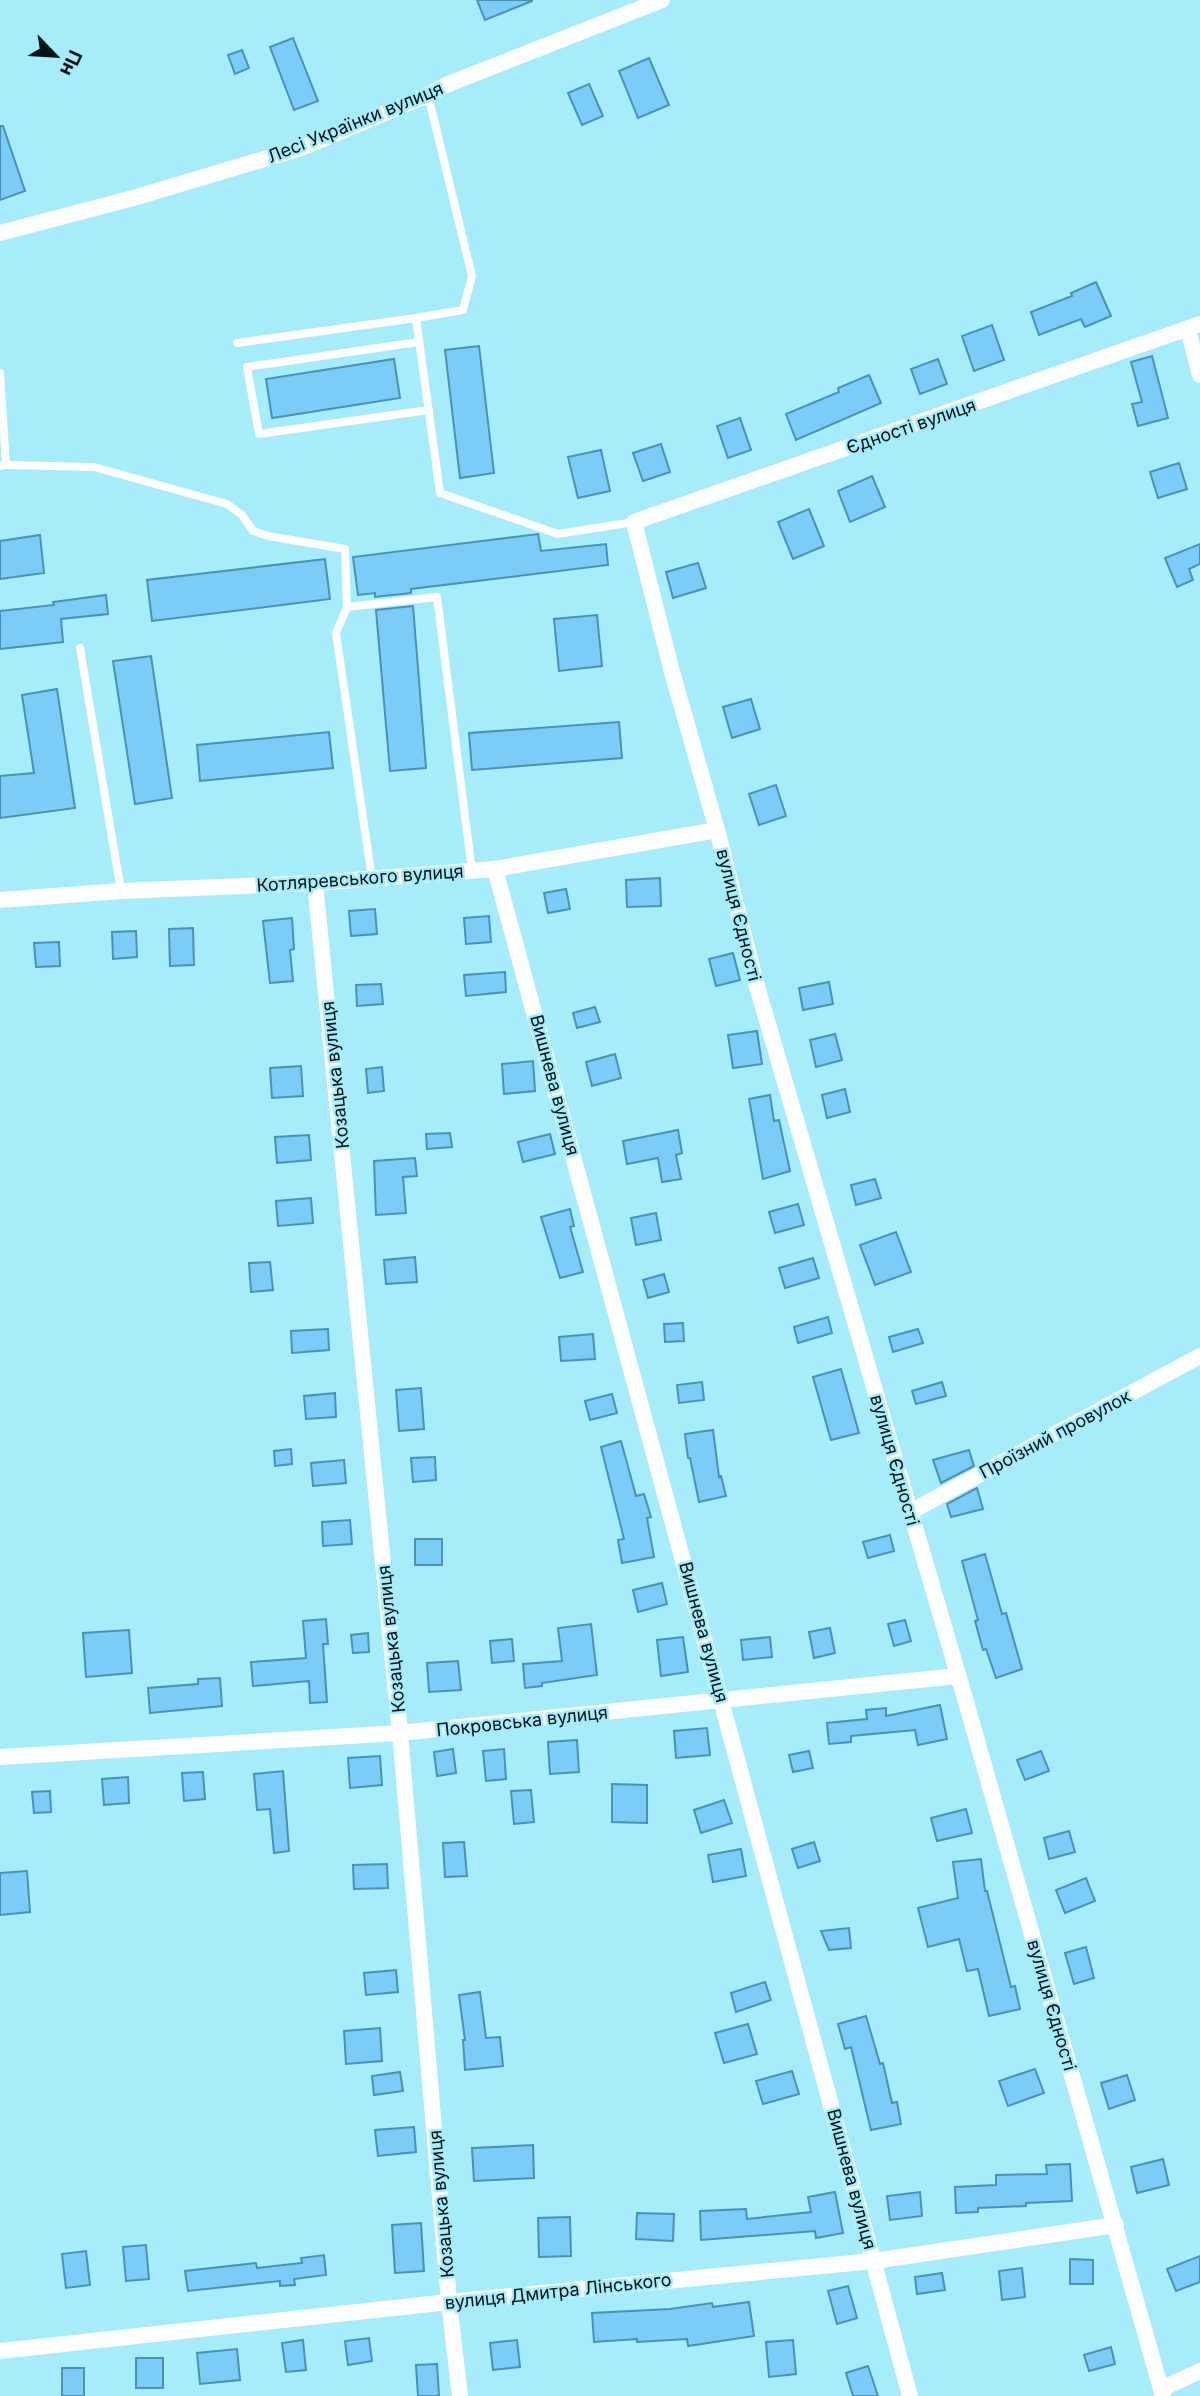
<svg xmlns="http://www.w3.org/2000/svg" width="1200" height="2396" font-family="Inter,sans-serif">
	<rect width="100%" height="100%" fill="#a6ecfb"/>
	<!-- building -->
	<g fill="#7bcdf8" stroke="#4991b5" stroke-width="2">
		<polygon points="477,0 532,0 532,1 485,20"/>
		<polygon points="293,38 318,101 294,110 270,47"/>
		<polygon points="242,50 249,68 235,74 228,55"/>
		<polygon points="649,58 669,105 638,118 619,71"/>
		<polygon points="589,84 603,116 582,125 568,93"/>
		<polygon points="0,126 3,126 25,191 0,200"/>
		<polygon points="1096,282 1111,316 1085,327 1081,319 1039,335 1031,312 1072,296 1071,293"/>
		<polygon points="992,325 1004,360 974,371 962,336"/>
		<polygon points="479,346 494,473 460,478 445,350"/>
		<polygon points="1152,356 1168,418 1138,426 1132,404 1142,402 1131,362"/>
		<polygon points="394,359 400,398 272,418 266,379"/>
		<polygon points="938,359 947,384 920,394 911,369"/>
		<polygon points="869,375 881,403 796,440 786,414 839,392 838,388"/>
		<polygon points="740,418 751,450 728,458 717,426"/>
		<polygon points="661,444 670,472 643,481 633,453"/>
		<polygon points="601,450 610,491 578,498 568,457"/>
		<polygon points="1179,463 1187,489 1158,498 1150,472"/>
		<polygon points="872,476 885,507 850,522 838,491"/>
		<polygon points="809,509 824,546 793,559 778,522"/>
		<polygon points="538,534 541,551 606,544 608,565 411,589 411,593 375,597 375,593 358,595 353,557"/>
		<polygon points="40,535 44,573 0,579 0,541"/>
		<polygon points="1200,544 1200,564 1189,569 1193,580 1177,587 1165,558"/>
		<polygon points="325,559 330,599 152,621 147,580"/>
		<polygon points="698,563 706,588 673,598 666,572"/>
		<polygon points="106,595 108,614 61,619 63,642 0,649 0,611 54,605 53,602"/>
		<polygon points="413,606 426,768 390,771 376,610"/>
		<polygon points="597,615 602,666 559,671 554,619"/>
		<polygon points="151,656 172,798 135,804 113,661"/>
		<polygon points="57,689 75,808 0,818 0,776 34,773 22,695"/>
		<polygon points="751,699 760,729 732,738 723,707"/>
		<polygon points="619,722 622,758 472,770 469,733"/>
		<polygon points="329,732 333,768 200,781 197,745"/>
		<polygon points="776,785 786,816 759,825 749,794"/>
		<polygon points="660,878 661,906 627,907 626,880"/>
		<polygon points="566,889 570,909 548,913 544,893"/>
		<polygon points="375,909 377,934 351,936 349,911"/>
		<polygon points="489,916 491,942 466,944 464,918"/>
		<polygon points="292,918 294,949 290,950 293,981 270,983 263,921"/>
		<polygon points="193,928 194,965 170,966 169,929"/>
		<polygon points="136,931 137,957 113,959 112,932"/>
		<polygon points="59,942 60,966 36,967 34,943"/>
		<polygon points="733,953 740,980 716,986 709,959"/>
		<polygon points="505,972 506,992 466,996 464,975"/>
		<polygon points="829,982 833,1004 803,1010 799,988"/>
		<polygon points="381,984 383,1004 357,1006 356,985"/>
		<polygon points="595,1007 600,1022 577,1028 573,1013"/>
		<polygon points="757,1031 762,1064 733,1068 728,1035"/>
		<polygon points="835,1034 842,1060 816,1067 810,1040"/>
		<polygon points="615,1054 621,1078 592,1086 586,1062"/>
		<polygon points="533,1061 535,1091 504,1094 502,1064"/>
		<polygon points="301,1066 303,1096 272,1098 270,1068"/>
		<polygon points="382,1067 384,1091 368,1093 366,1069"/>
		<polygon points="845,1089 850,1112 827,1118 822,1095"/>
		<polygon points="770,1095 774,1121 779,1120 790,1171 763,1179 749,1099"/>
		<polygon points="678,1130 682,1153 676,1155 681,1179 662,1182 658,1158 627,1164 623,1141"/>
		<polygon points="450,1133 452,1147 427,1149 426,1134"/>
		<polygon points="550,1134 555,1154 523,1162 518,1142"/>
		<polygon points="309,1135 311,1160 277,1163 275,1137"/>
		<polygon points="415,1158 417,1176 403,1177 406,1213 376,1215 374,1161"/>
		<polygon points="875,1179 881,1198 856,1205 851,1185"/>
		<polygon points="311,1198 313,1223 278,1226 276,1201"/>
		<polygon points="798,1204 804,1225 775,1233 769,1212"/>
		<polygon points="570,1209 574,1226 570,1227 583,1272 560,1278 541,1217"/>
		<polygon points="656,1213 661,1240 636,1245 631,1218"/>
		<polygon points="896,1232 911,1272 875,1285 860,1245"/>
		<polygon points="415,1257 417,1282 386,1284 384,1260"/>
		<polygon points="813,1258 819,1278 785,1288 779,1268"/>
		<polygon points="270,1262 273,1290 251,1292 249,1263"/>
		<polygon points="664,1274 669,1292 648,1298 643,1280"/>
		<polygon points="828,1317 832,1333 798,1343 794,1327"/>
		<polygon points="683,1323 684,1341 665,1342 664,1324"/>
		<polygon points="328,1329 329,1350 292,1353 291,1331"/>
		<polygon points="918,1329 923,1343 893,1352 889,1337"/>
		<polygon points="593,1334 595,1359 561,1361 559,1337"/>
		<polygon points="841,1369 859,1433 831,1440 813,1377"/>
		<polygon points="702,1382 704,1400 679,1403 677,1385"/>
		<polygon points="942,1382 946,1396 916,1404 912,1391"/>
		<polygon points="421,1388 424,1429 399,1431 396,1390"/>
		<polygon points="335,1393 336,1417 306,1419 304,1396"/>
		<polygon points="612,1394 617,1413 590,1420 585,1401"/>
		<polygon points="713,1430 719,1477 721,1476 726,1496 699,1502 690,1458 688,1458 685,1434"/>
		<polygon points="621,1441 636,1496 644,1494 651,1517 647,1518 654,1557 622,1563 618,1540 624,1539 601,1447"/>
		<polygon points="291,1449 292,1464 275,1466 274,1451"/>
		<polygon points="969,1450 974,1466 941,1483 933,1460"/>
		<polygon points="435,1457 436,1480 413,1482 411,1458"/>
		<polygon points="344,1460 346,1483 313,1486 311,1463"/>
		<polygon points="977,1488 983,1509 951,1517 947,1504"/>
		<polygon points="350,1520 352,1544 323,1546 322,1522"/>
		<polygon points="890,1535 894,1551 868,1558 863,1542"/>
		<rect x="415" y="1539" width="27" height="26"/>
		<polygon points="985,1554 1002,1614 1006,1613 1022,1669 996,1678 986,1649 983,1650 975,1621 978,1620 962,1561"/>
		<polygon points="662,1583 667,1604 638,1612 633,1590"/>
		<polygon points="326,1619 328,1644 323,1644 327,1702 310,1703 309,1681 253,1686 251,1662 306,1658 303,1621"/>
		<polygon points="905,1620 911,1641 894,1646 888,1624"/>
		<polygon points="591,1624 597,1675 542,1683 542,1686 525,1688 523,1664 562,1661 558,1628"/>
		<polygon points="830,1628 835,1653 814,1658 809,1632"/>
		<polygon points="129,1630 132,1673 86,1677 83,1633"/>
		<polygon points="368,1633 369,1652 353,1653 351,1635"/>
		<polygon points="683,1637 688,1672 661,1676 657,1640"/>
		<polygon points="770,1637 772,1657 743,1660 741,1640"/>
		<polygon points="512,1639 514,1661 492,1663 490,1641"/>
		<polygon points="458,1661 461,1690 429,1692 427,1663"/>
		<polygon points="220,1678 222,1706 150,1713 148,1688 198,1684 198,1679"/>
		<polygon points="940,1705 947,1739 918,1745 915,1730 851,1736 851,1742 829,1744 827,1723 867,1719 866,1710 886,1708 886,1716"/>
		<polygon points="707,1728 710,1755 676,1758 674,1731"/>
		<polygon points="577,1740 579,1772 550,1774 548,1742"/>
		<polygon points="453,1749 456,1773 437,1776 434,1752"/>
		<polygon points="504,1749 506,1779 486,1781 483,1751"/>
		<polygon points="809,1751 813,1768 793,1772 789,1755"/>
		<polygon points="1041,1751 1049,1771 1025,1780 1017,1760"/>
		<polygon points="380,1756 382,1785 350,1788 348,1758"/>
		<polygon points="283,1771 289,1851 274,1853 270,1809 257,1810 254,1774"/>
		<polygon points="203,1772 205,1799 184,1801 182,1773"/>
		<polygon points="128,1777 129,1803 104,1805 102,1779"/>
		<polygon points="612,1784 647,1785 647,1823 612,1822"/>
		<polygon points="531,1790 534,1822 514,1824 511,1791"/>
		<polygon points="50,1791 51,1812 34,1813 32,1792"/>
		<polygon points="724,1800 732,1823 701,1833 694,1810"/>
		<polygon points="966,1809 972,1833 937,1841 931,1818"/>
		<polygon points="1069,1831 1075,1852 1049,1859 1044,1838"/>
		<polygon points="464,1842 467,1876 445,1877 443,1843"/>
		<polygon points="814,1842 820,1861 798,1868 792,1849"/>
		<polygon points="741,1849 746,1876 713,1882 708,1855"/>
		<polygon points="981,1859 985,1891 987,1891 1011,1987 1015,1986 1020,2009 989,2016 978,1969 967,1971 959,1939 928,1947 918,1908 958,1898 953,1862"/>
		<polygon points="387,1864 388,1888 354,1889 353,1865"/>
		<polygon points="27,1871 30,1912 0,1915 0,1873"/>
		<polygon points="1086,1878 1095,1901 1065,1913 1056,1890"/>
		<polygon points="849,1928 851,1948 829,1950 821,1931"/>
		<polygon points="1086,1947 1094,1978 1074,1984 1065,1953"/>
		<polygon points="396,1970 398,1992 366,1995 364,1973"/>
		<polygon points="765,1982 771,2000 736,2012 731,1993"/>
		<polygon points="480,1992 486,2038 500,2037 503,2066 465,2070 463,2040 465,2040 459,1995"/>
		<polygon points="866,2016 880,2064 883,2063 892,2103 897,2102 901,2124 871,2130 851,2047 845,2049 838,2024"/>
		<polygon points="748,2024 757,2054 724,2063 715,2033"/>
		<polygon points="380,2028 382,2061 346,2064 344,2031"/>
		<polygon points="1035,2069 1044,2093 1008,2106 999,2081"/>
		<polygon points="792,2071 799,2094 763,2104 756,2081"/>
		<polygon points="400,2072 403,2091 374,2095 372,2076"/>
		<polygon points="1127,2075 1135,2100 1109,2109 1101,2083"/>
		<polygon points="414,2127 416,2152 378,2156 375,2130"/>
		<polygon points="533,2145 534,2178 474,2181 472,2148"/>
		<polygon points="1163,2159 1169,2185 1137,2193 1131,2167"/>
		<polygon points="1070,2164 1072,2201 1026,2203 1026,2206 978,2208 978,2212 956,2213 955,2187 996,2185 996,2175 1047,2174 1046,2165"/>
		<polygon points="835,2192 843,2233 816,2238 815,2231 701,2240 700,2211 746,2209 747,2219 811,2212 808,2197"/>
		<polygon points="920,2192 922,2216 890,2220 887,2196"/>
		<polygon points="637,2213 674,2214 673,2241 636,2239"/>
		<polygon points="570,2217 571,2256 539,2257 538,2218"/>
		<polygon points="421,2223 424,2271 395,2273 392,2225"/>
		<polygon points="146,2245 149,2279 126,2281 123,2247"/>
		<polygon points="86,2251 90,2285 66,2288 62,2254"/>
		<polygon points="324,2255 326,2275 294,2279 295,2285 280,2286 280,2281 188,2291 185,2271 256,2263 257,2268 302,2263 301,2258"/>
		<polygon points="1200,2256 1200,2282 1176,2291 1167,2269"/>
		<polygon points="1070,2259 1093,2260 1093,2284 1070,2284"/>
		<polygon points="1022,2268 1025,2297 1002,2300 999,2271"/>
		<polygon points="942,2273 945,2290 917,2294 915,2277"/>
		<polygon points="848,2286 857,2318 837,2324 828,2291"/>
		<polygon points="749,2302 754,2336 688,2346 687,2339 637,2342 637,2339 594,2342 592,2313 670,2309 712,2303 713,2307"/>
		<polygon points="369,2338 372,2361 348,2365 345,2341"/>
		<polygon points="303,2340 306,2370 286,2372 282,2343"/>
		<polygon points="517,2340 520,2367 493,2370 490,2343"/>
		<polygon points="793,2340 796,2374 769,2377 766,2342"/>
		<polygon points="1111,2347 1115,2364 1089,2371 1084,2355"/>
		<polygon points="237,2349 240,2380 200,2384 197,2353"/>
		<rect x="136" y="2358" width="27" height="30"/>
		<polygon points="437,2364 439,2396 418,2396 416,2365"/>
		<polygon points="868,2366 878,2396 853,2396 846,2373"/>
		<rect x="62" y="2368" width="22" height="28"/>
	</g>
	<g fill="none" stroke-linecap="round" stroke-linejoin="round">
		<!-- lane -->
		<g stroke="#fff" stroke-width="8">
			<polyline points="416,318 463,310 472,276 428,95"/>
			<polyline points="419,342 247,367 259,434 429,410"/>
			<polyline points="237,343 416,318 440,493 558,534 634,522"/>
			<polyline points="0,373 6,465 0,466"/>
			<polyline points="6,465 94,467 227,504 242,515 253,531 268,536 345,549 347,607"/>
			<polyline points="80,648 121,891"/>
			<polyline points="372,879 336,633 347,607 437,597 472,871"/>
		</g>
		<!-- street -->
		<g stroke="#fff" stroke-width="16">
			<polyline points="0,233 137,197 301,148 428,95 446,85 662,0"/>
			<polyline points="1188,330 1200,375"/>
			<polyline points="495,869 910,2396"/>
			<polyline points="315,883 400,1733 449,2302 460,2396"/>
			<polyline points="0,900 121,891 315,883 495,869 717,830"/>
			<polyline points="910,1512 1200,1356"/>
			<polyline points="0,1757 400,1733 958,1676"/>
			<polyline points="0,2351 449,2302 874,2261 1116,2225"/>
			<polyline points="1161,2389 1200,2371"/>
			<polyline points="1163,2396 964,1695 758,990 717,830 672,672 634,522 1200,324"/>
		</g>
	</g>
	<g text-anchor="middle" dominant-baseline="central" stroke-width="5" stroke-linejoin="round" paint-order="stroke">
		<!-- street labels -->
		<g font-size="18" fill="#011115" stroke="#a6ecfb">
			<text transform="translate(355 122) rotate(-22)">Лесі Українки вулиця</text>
			<text transform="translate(911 426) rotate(-19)">Єдності вулиця</text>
			<text transform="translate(360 878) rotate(-4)">Котляревського вулиця</text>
			<text transform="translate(739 915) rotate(76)">вулиця Єдності</text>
			<text transform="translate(335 1075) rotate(-96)">Козацька вулиця</text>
			<text transform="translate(555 1085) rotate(75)">Вишнева вулиця</text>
			<text transform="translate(1055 1434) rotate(-28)">Проїзний провулок</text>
			<text transform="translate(895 1460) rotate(74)">вулиця Єдності</text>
			<text transform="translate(704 1632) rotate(75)">Вишнева вулиця</text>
			<text transform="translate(391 1639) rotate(-96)">Козацька вулиця</text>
			<text transform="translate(522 1721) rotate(-6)">Покровська вулиця</text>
			<text transform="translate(1052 2005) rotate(74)">вулиця Єдності</text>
			<text transform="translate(852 2179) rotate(75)">Вишнева вулиця</text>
			<text transform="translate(441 2204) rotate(-95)">Козацька вулиця</text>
			<text transform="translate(558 2291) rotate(-6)">вулиця Дмитра Лінського</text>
		</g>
	</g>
	<!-- north arrow -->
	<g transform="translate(56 56) rotate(115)" stroke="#a6ecfb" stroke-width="5" paint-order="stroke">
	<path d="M0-5L12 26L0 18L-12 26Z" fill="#011115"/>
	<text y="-10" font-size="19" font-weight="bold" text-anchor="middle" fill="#011115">Пн</text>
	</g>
</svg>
